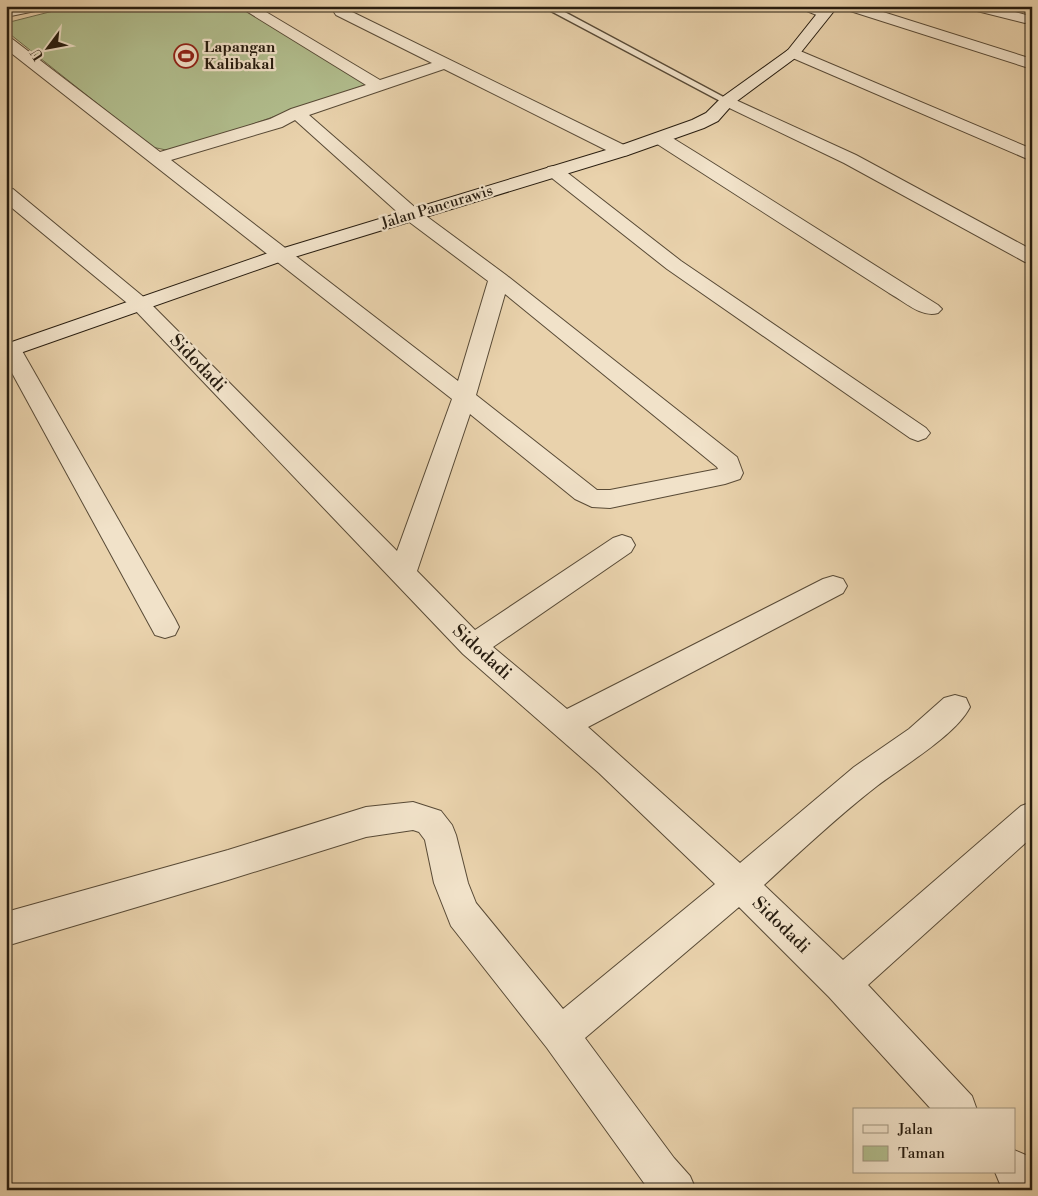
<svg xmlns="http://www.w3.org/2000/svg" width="1038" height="1196" font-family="'Libre Bodoni',serif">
	<rect width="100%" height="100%" fill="#e9d2ac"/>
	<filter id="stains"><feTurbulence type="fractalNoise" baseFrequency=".004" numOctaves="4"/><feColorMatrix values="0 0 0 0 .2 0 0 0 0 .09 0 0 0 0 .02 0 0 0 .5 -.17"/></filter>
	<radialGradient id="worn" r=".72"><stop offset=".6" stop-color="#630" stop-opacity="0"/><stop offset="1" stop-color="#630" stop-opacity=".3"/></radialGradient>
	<!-- green -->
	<polygon fill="#b1bd8d" stroke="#6c6c4e" points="73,6 251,6 376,81 184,148 166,150 152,147 6,31 6,23"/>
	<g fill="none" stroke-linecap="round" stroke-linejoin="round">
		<!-- lane casing -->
		<g stroke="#584a36" stroke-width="3">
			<polygon id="lane" points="523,6 562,6 559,9 731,101 727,104 724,103 549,10 540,10"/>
		</g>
		<!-- street casing -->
		<g stroke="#584a36" stroke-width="2">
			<g id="street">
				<polygon points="18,6 47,6 45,9 6,17 6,9"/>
				<path d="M238,6H256L380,80L432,63L336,15L334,12L336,9H346L628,147L631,151L628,155L622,156L616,155L444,69L309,115L418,210L506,275L737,457L743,473L740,479L725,484L610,508L592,507L575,499L470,414L417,571L475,630L613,538L622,535L631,538L635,545L631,552L493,647L567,709L823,579L833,576L843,579L847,586L843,593L588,727L740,863L854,767L909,729L944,698L955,695L966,698L970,707C956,735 903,766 877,786C837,817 801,851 764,885L843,960L1021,806L1032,802V837L868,985L972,1096L977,1110H932L829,997L739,907L585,1038L674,1158L690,1176L696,1190H649L547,1048L451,926L434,883L425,840L419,832L413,830L366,837L228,880L6,946V912L228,850L366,807L413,802L441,811L452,825L456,835L468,883L476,903L563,1009L715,884L599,773L463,654L132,307L6,203V188L13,189L146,299L397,551L452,399L6,49V37L11,38L160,152L270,119L291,109L366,85ZM295,120L404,218L488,281L458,381L171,160L282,127ZM505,294L717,467L718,469L610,490H597L476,395Z"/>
				<path d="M800,6C811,6 823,4 831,13L829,16H819L802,9Z"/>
				<polygon points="842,6 864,6 1032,59 1032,69 844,9"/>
				<polygon points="967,6 992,6 1030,16 1032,20 1025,23 969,9"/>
				<polygon points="793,48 1032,149 1032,161 788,56 785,53 788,50"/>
				<polygon points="727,96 856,155 1032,250 1032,264 1025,262 844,163 721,104 719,101 721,98"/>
				<path d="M660,133L666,134L700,155L938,305L942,309L938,313C921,318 904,301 889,293L654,142L651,138L654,134Z"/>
				<polygon points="554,166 560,167 681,261 926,428 930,433 926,438 918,441 910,438 667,269 548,175 545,171 548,167"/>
				<polygon points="10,342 18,344 21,349 175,619 179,627 175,635 165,638 155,635 6,362 6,343"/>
				<polygon points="1014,1150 1028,1156 1032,1159 1032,1190 1005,1190 1000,1184 995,1172 1014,1172"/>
			</g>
		</g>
		<!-- secondary casing -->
		<g stroke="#271c0f" stroke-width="2">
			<polygon id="secondary" points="823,6 838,6 798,56 733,104 718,121 704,128 628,155 288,259 6,358 6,344 274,251 616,147 692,120 706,113 721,98 788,50"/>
		</g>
		<!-- lane -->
		<use href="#lane" fill="#f1e2c9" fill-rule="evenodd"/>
		<!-- street -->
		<use href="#street" fill="#f1e2c9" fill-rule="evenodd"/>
		<!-- secondary -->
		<use href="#secondary" fill="#f1e2c9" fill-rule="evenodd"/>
	</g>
	<!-- icons -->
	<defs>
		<g id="stadium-ring" transform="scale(1.25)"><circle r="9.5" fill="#f1e2c9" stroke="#8f2418" stroke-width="1.5"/><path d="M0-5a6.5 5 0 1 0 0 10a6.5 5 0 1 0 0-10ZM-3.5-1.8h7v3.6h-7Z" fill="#8f2418"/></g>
	</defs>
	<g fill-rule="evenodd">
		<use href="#stadium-ring" x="186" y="56"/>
	</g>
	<g text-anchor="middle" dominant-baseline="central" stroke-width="4.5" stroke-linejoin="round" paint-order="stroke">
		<!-- far-poi labels -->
		<g font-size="15" font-weight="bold" fill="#271c0f" stroke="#f1e2c9" text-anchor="start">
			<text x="204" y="47">Lapangan<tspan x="204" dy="17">Kalibakal</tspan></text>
		</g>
		<!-- far-street labels -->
		<g font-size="15" fill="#271c0f" stroke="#f1e2c9">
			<text transform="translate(437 207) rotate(-17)">Jalan Pancurawis</text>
		</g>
		<!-- street labels -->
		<g font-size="18" fill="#271c0f" stroke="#f1e2c9">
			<text transform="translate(198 363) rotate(46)">Sidodadi</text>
			<text transform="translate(482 652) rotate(42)">Sidodadi</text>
			<text transform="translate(781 925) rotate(44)">Sidodadi</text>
		</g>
	</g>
	<!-- margin -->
	<rect width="1038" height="1196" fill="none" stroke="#e9d2ac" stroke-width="25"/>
	<rect x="8" y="8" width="1023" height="1181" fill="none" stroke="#271c0f" stroke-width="2.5"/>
	<rect x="12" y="12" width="1013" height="1171" fill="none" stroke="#271c0f"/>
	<!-- legend -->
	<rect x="853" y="1108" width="162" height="65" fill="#f1e2c9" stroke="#a0937f"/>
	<rect x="863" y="1125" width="25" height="8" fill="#f1e2c9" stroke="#a0937f"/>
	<text x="898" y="1134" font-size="15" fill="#271c0f">Jalan</text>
	<rect x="863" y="1146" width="25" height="15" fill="#b1bd8d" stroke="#a0937f"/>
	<text x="898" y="1158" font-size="15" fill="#271c0f">Taman</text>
	<!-- north arrow -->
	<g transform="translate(48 48) rotate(238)" stroke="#f1e2c9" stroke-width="4" paint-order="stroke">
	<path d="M0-4L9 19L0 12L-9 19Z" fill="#271c0f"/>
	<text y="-8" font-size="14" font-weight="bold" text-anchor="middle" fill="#271c0f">U</text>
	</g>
	<rect width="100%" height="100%" filter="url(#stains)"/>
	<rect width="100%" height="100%" fill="url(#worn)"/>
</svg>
